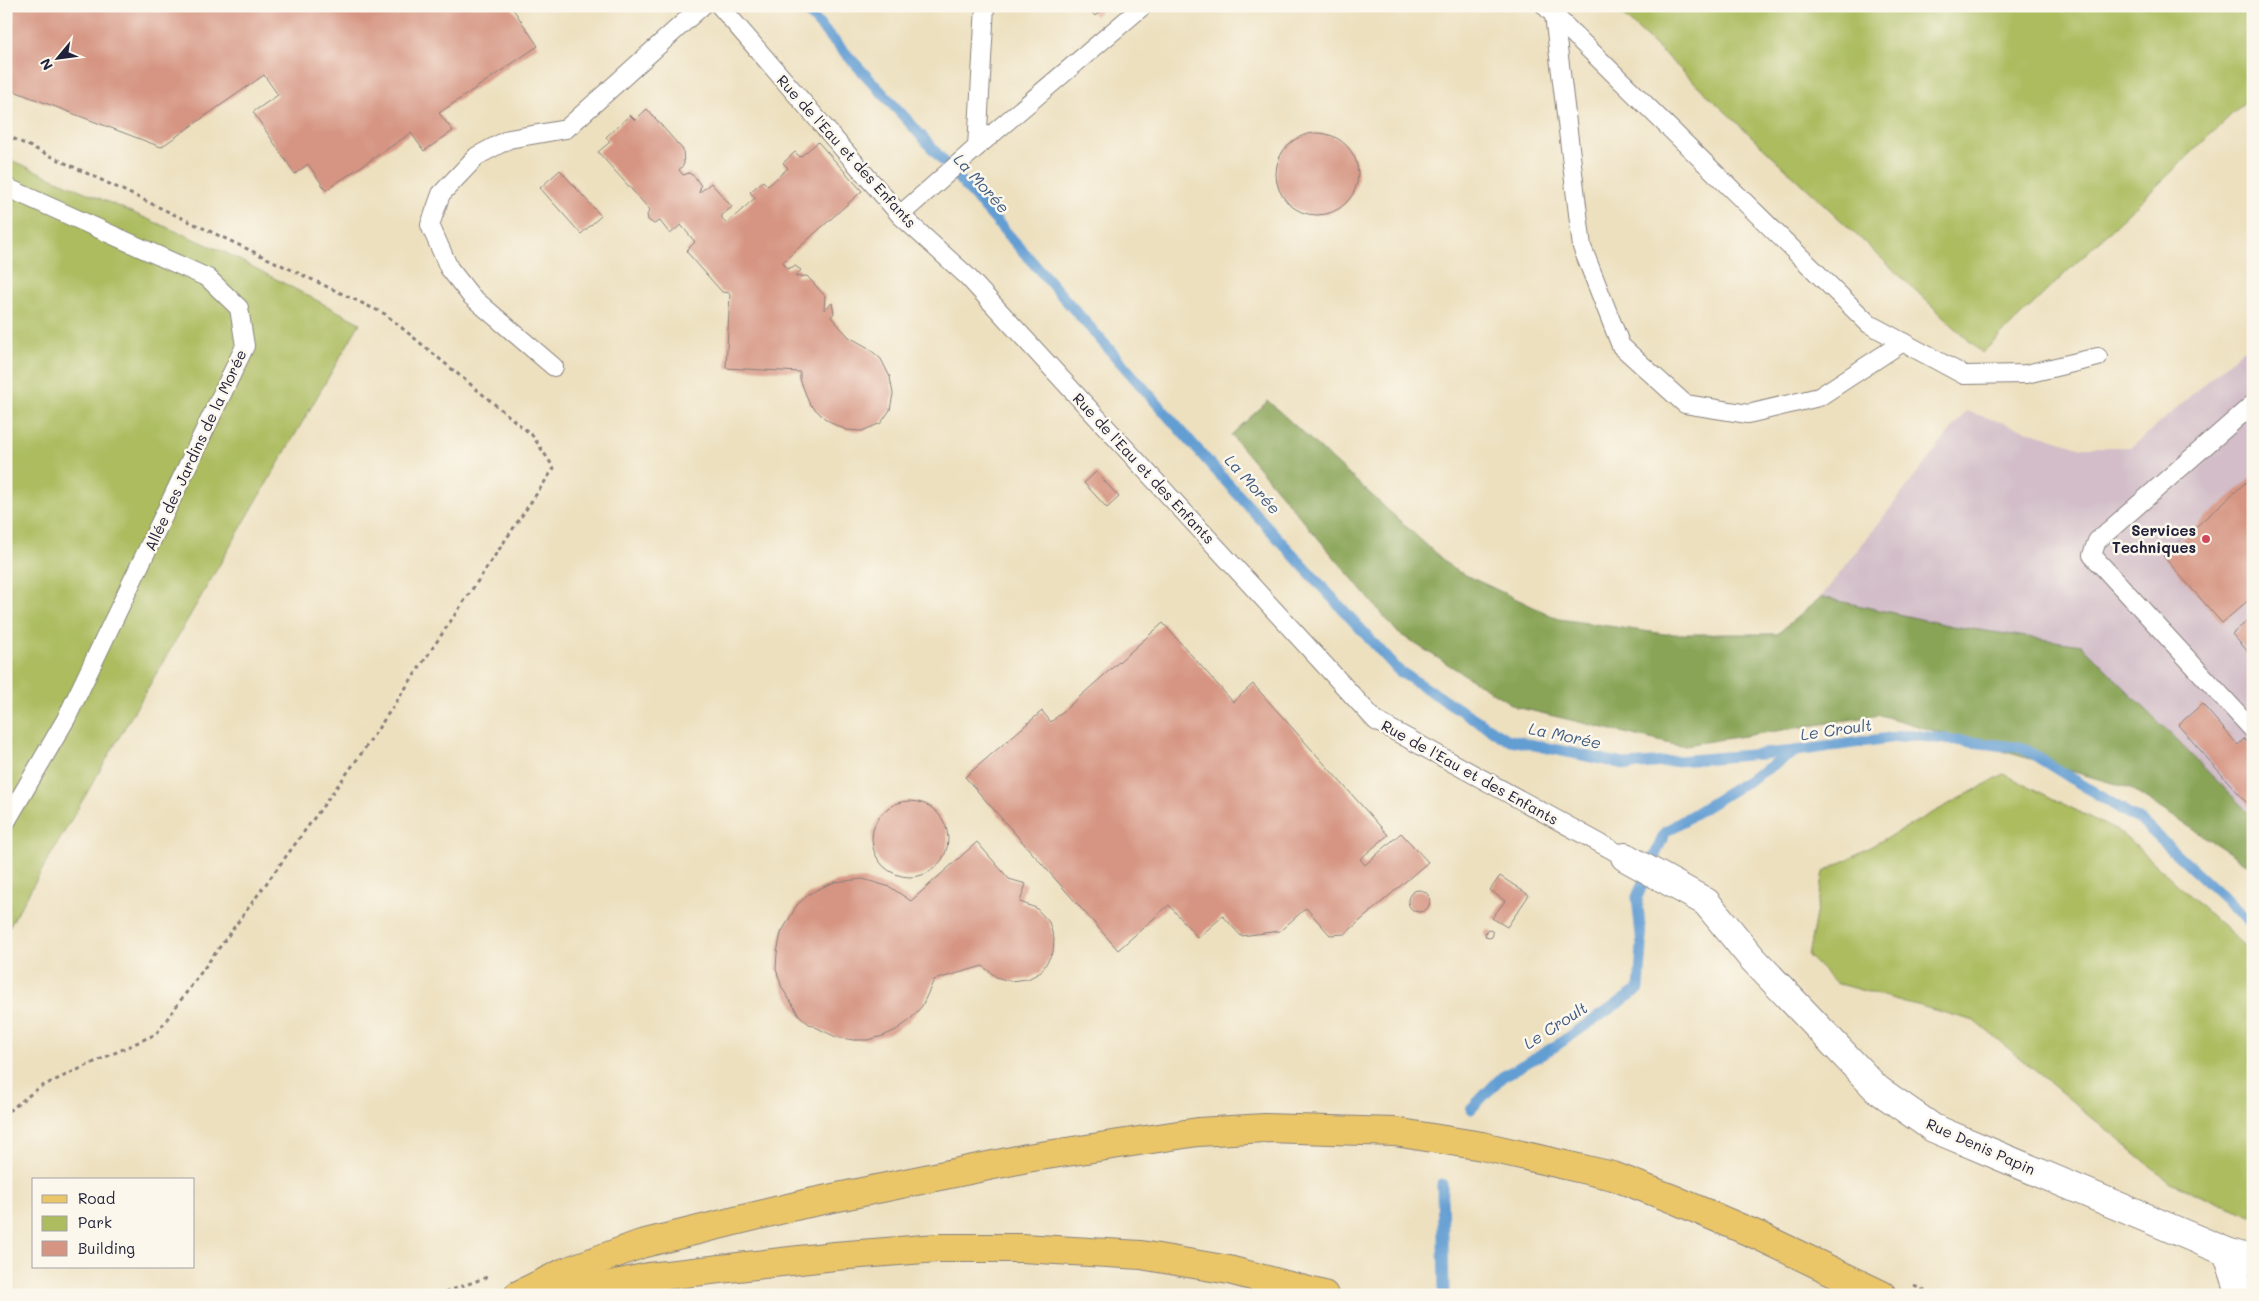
<svg xmlns="http://www.w3.org/2000/svg" width="2259" height="1301" font-family="Mali,sans-serif">
	<rect width="100%" height="100%" fill="#fbf7ec"/>
	<filter id="ink" filterUnits="userSpaceOnUse"><feTurbulence type="fractalNoise" baseFrequency=".02" numOctaves="2"/><feDisplacementMap in="SourceGraphic" scale="10" xChannelSelector="R" yChannelSelector="G"/><feConvolveMatrix kernelMatrix="1 2 1 2 8 2 1 2 1" color-interpolation-filters="sRGB"/></filter>
	<filter id="wash" filterUnits="userSpaceOnUse"><feTurbulence type="fractalNoise" baseFrequency=".0096" numOctaves="4" result="noise"/><feDisplacementMap in="SourceGraphic" scale="20" xChannelSelector="R" yChannelSelector="G"/><feGaussianBlur stdDeviation="1.12" result="paint"/><feColorMatrix in="noise" values="0 0 0 0 0 0 0 0 0 0 0 0 0 0 0 0 0 1.4 0 .05"/><feComposite in="paint" operator="in"/></filter>
	<g filter="url(#wash)">
		<rect width="100%" height="100%" fill="#ede0bf"/>
		<!-- industrial -->
		<polygon fill="#d2bdc8" points="2253,341 2253,817 2082,645 1952,626 1821,597 1966,411 2079,447 2132,447"/>
		<!-- green -->
		<g fill="#acbc5f" stroke="#676f4d">
			<polygon points="1613,6 2253,6 2253,94 1982,353"/>
			<polygon points="6,158 224,252 360,323 6,932"/>
			<polygon points="2004,774 2123,834 2253,954 2253,1217 2171,1183 1975,1021 1835,983 1808,956 1824,872"/>
		</g>
		<!-- forest -->
		<polygon fill="#89a456" stroke="#566348" points="1268,401 1453,569 1559,619 1665,634 1777,634 1821,597 1952,626 2082,645 2253,817 2253,868 2129,788 1880,715 1679,746 1516,707 1398,633 1231,435"/>
		<g fill="none" stroke-linecap="round" stroke-linejoin="round">
			<!-- stream -->
			<g stroke="#649ed3" stroke-width="11">
				<polyline points="802,6 909,122 1212,466 1399,671 1506,739 1629,765 1796,751"/>
				<polyline points="1471,1109 1502,1077 1554,1047 1639,989 1642,946 1637,897 1665,832 1796,751 1911,735 2023,748 2142,822 2253,925"/>
				<polyline points="1442,1184 1444,1294"/>
			</g>
		</g>
		<g id="blocks">
			<!-- building -->
			<g fill="#d69482">
				<polygon points="6,6 511,6 538,46 439,113 453,131 424,151 411,133 326,190 308,164 295,174 253,112 278,95 264,75 161,147 6,88"/>
				<polygon points="1086,6 1106,6 1095,16"/>
				<polygon points="647,109 683,150 684,164 679,170 683,175 689,173 695,177 701,186 699,193 711,183 732,207 722,215 722,218 726,224 755,198 750,192 763,181 768,186 788,168 783,163 795,152 800,157 818,142 862,191 783,262 787,269 795,266 801,270 795,277 807,276 825,296 824,310 832,303 834,313 831,317 849,337 867,347 881,359 890,377 893,394 890,410 881,423 862,431 847,430 835,425 823,417 809,403 800,379 800,372 726,368 730,293 722,292 686,251 695,242 681,225 670,234 660,221 654,224 648,220 647,215 650,210 598,152 610,142 606,137 630,115 635,120"/>
				<circle cx="1317" cy="174" r="41"/>
				<polygon points="560,170 601,216 581,234 540,188"/>
				<polygon points="1096,472 1119,497 1107,508 1084,483"/>
				<polygon points="2253,476 2253,599 2251,598 2222,623 2163,556"/>
				<polygon points="2253,616 2253,657 2232,634"/>
				<polygon points="1163,623 1233,702 1253,684 1388,835 1360,859 1365,865 1401,833 1428,862 1345,934 1330,935 1306,908 1280,931 1241,936 1223,916 1198,938 1169,905 1118,950 965,777 1042,711 1051,722"/>
				<polygon points="2202,704 2238,745 2244,739 2253,749 2253,810 2178,725"/>
				<circle cx="910" cy="839" r="38"/>
				<polygon points="977,842 1009,879 1026,884 1020,902 1036,908 1049,922 1054,939 1053,952 1041,972 1028,979 1010,981 996,977 983,966 934,980 922,1006 909,1021 896,1030 883,1036 868,1040 853,1040 836,1037 809,1024 799,1015 782,988 776,969 777,953 781,933 797,905 809,894 823,887 835,882 863,879 890,887 911,901"/>
				<polygon points="1500,876 1529,895 1507,927 1492,918 1505,901 1490,890"/>
				<circle cx="1419" cy="901" r="11"/>
				<circle cx="1489" cy="934" r="4"/>
			</g>
		</g>
	</g>
	<g filter="url(#ink)">
		<use href="#blocks" fill-opacity="0" stroke="#88817d" stroke-width="1"/>
		<g fill="none" stroke-linecap="round" stroke-linejoin="round">
			<!-- service casing -->
			<g stroke="#88817d" stroke-width="20">
				<g id="service">
					<polyline points="720,6 900,215 967,276 1376,721 1625,857"/>
					<polyline points="985,6 977,147 1143,6"/>
					<polyline points="1545,6 1869,324 1964,375 2026,374 2098,357"/>
					<polyline points="1554,15 1582,247 1621,346 1685,404 1748,414 1819,397 1903,342"/>
					<polyline points="6,187 208,278 239,308 245,346 66,719 6,822"/>
					<polyline points="900,215 977,147"/>
					<polyline points="554,367 471,296 449,268 430,225 441,194 477,156 509,139 566,129 702,6"/>
					<polyline points="2253,404 2097,541 2092,555 2253,730"/>
				</g>
			</g>
			<!-- minor casing -->
			<g stroke="#88817d" stroke-width="30">
				<g id="minor">
					<polyline points="1625,857 1706,902 1752,958 1877,1089 1933,1128 2227,1252 2253,1260"/>
					<polyline points="2227,1252 2241,1295"/>
				</g>
			</g>
			<!-- primary casing -->
			<g stroke="#88817d" stroke-width="30">
				<g id="primary">
					<polyline points="518,1295 565,1272 641,1244 804,1204 1027,1158 1198,1132 1265,1128 1395,1132 1482,1146 1613,1176 1673,1199 1759,1236 1882,1295"/>
					<polyline points="563,1295 649,1277 835,1256 937,1248 1022,1248 1141,1255 1229,1270 1324,1295"/>
				</g>
			</g>
			<!-- path -->
			<g stroke="#88817d" stroke-width="3" stroke-dasharray="4 4" stroke-linecap="butt">
				<polyline points="6,135 385,314 532,435 554,468 361,754 156,1034 40,1087 6,1113"/>
				<polyline points="1914,1286 1934,1295"/>
				<polyline points="438,1295 490,1276"/>
			</g>
			<!-- service -->
			<use href="#service" stroke="#fff" stroke-width="18"/>
			<!-- minor -->
			<use href="#minor" stroke="#fff" stroke-width="28"/>
			<!-- primary -->
			<use href="#primary" stroke="#eac669" stroke-width="28"/>
		</g>
	</g>
	<!-- markers -->
	<circle fill="#d1495b" stroke="#fbf7ec" stroke-width="2" cx="2206" cy="539" r="5"/>
	<g text-anchor="middle" dominant-baseline="central" stroke-width="5" stroke-linejoin="round" paint-order="stroke">
		<!-- street labels -->
		<g font-size="15" fill="#22223b" stroke="#fbf7ec">
			<text transform="translate(847 151) rotate(48)">Rue de l'Eau et des Enfants</text>
			<text transform="translate(195 450) rotate(-65)">Allée des Jardins de la Morée</text>
			<text transform="translate(1144 468) rotate(47)">Rue de l'Eau et des Enfants</text>
			<text transform="translate(1470 772) rotate(29)">Rue de l'Eau et des Enfants</text>
			<text transform="translate(1981 1146) rotate(24)">Rue Denis Papin</text>
		</g>
		<!-- poi labels -->
		<g font-size="15" font-weight="bold" fill="#22223b" stroke="#fbf7ec" text-anchor="end">
			<text x="2196" y="530">Services<tspan x="2196" dy="17">Techniques</tspan></text>
		</g>
		<!-- water labels -->
		<g font-size="16" font-style="italic" fill="#405a7f" stroke="#fbf7ec">
			<text transform="translate(982 183) rotate(48)">La Morée</text>
			<text transform="translate(1253 484) rotate(48)">La Morée</text>
			<text transform="translate(1836 729) rotate(-8)">Le Croult</text>
			<text transform="translate(1565 735) rotate(12)">La Morée</text>
			<text transform="translate(1555 1025) rotate(-33)">Le Croult</text>
		</g>
	</g>
	<!-- margin -->
	<rect width="2259" height="1301" fill="none" stroke="#fbf7ec" stroke-width="25"/>
	<!-- legend -->
	<rect x="32" y="1178" width="162" height="90" fill="#fbf7ec" stroke="#a4a2a5"/>
	<rect x="42" y="1195" width="25" height="8" fill="#eac669" stroke="#a4a2a5"/>
	<text x="78" y="1204" font-size="15" fill="#22223b">Road</text>
	<rect x="42" y="1216" width="25" height="15" fill="#acbc5f" stroke="#a4a2a5"/>
	<text x="78" y="1228" font-size="15" fill="#22223b">Park</text>
	<rect x="42" y="1241" width="25" height="15" fill="#d69482" stroke="#a4a2a5"/>
	<text x="78" y="1254" font-size="15" fill="#22223b">Building</text>
	<!-- north arrow -->
	<g transform="translate(58 58) rotate(241)" stroke="#fbf7ec" stroke-width="4" paint-order="stroke">
	<path d="M0-4L9 19L0 12L-9 19Z" fill="#22223b"/>
	<text y="-8" font-size="14" font-weight="bold" text-anchor="middle" fill="#22223b">N</text>
	</g>
</svg>
